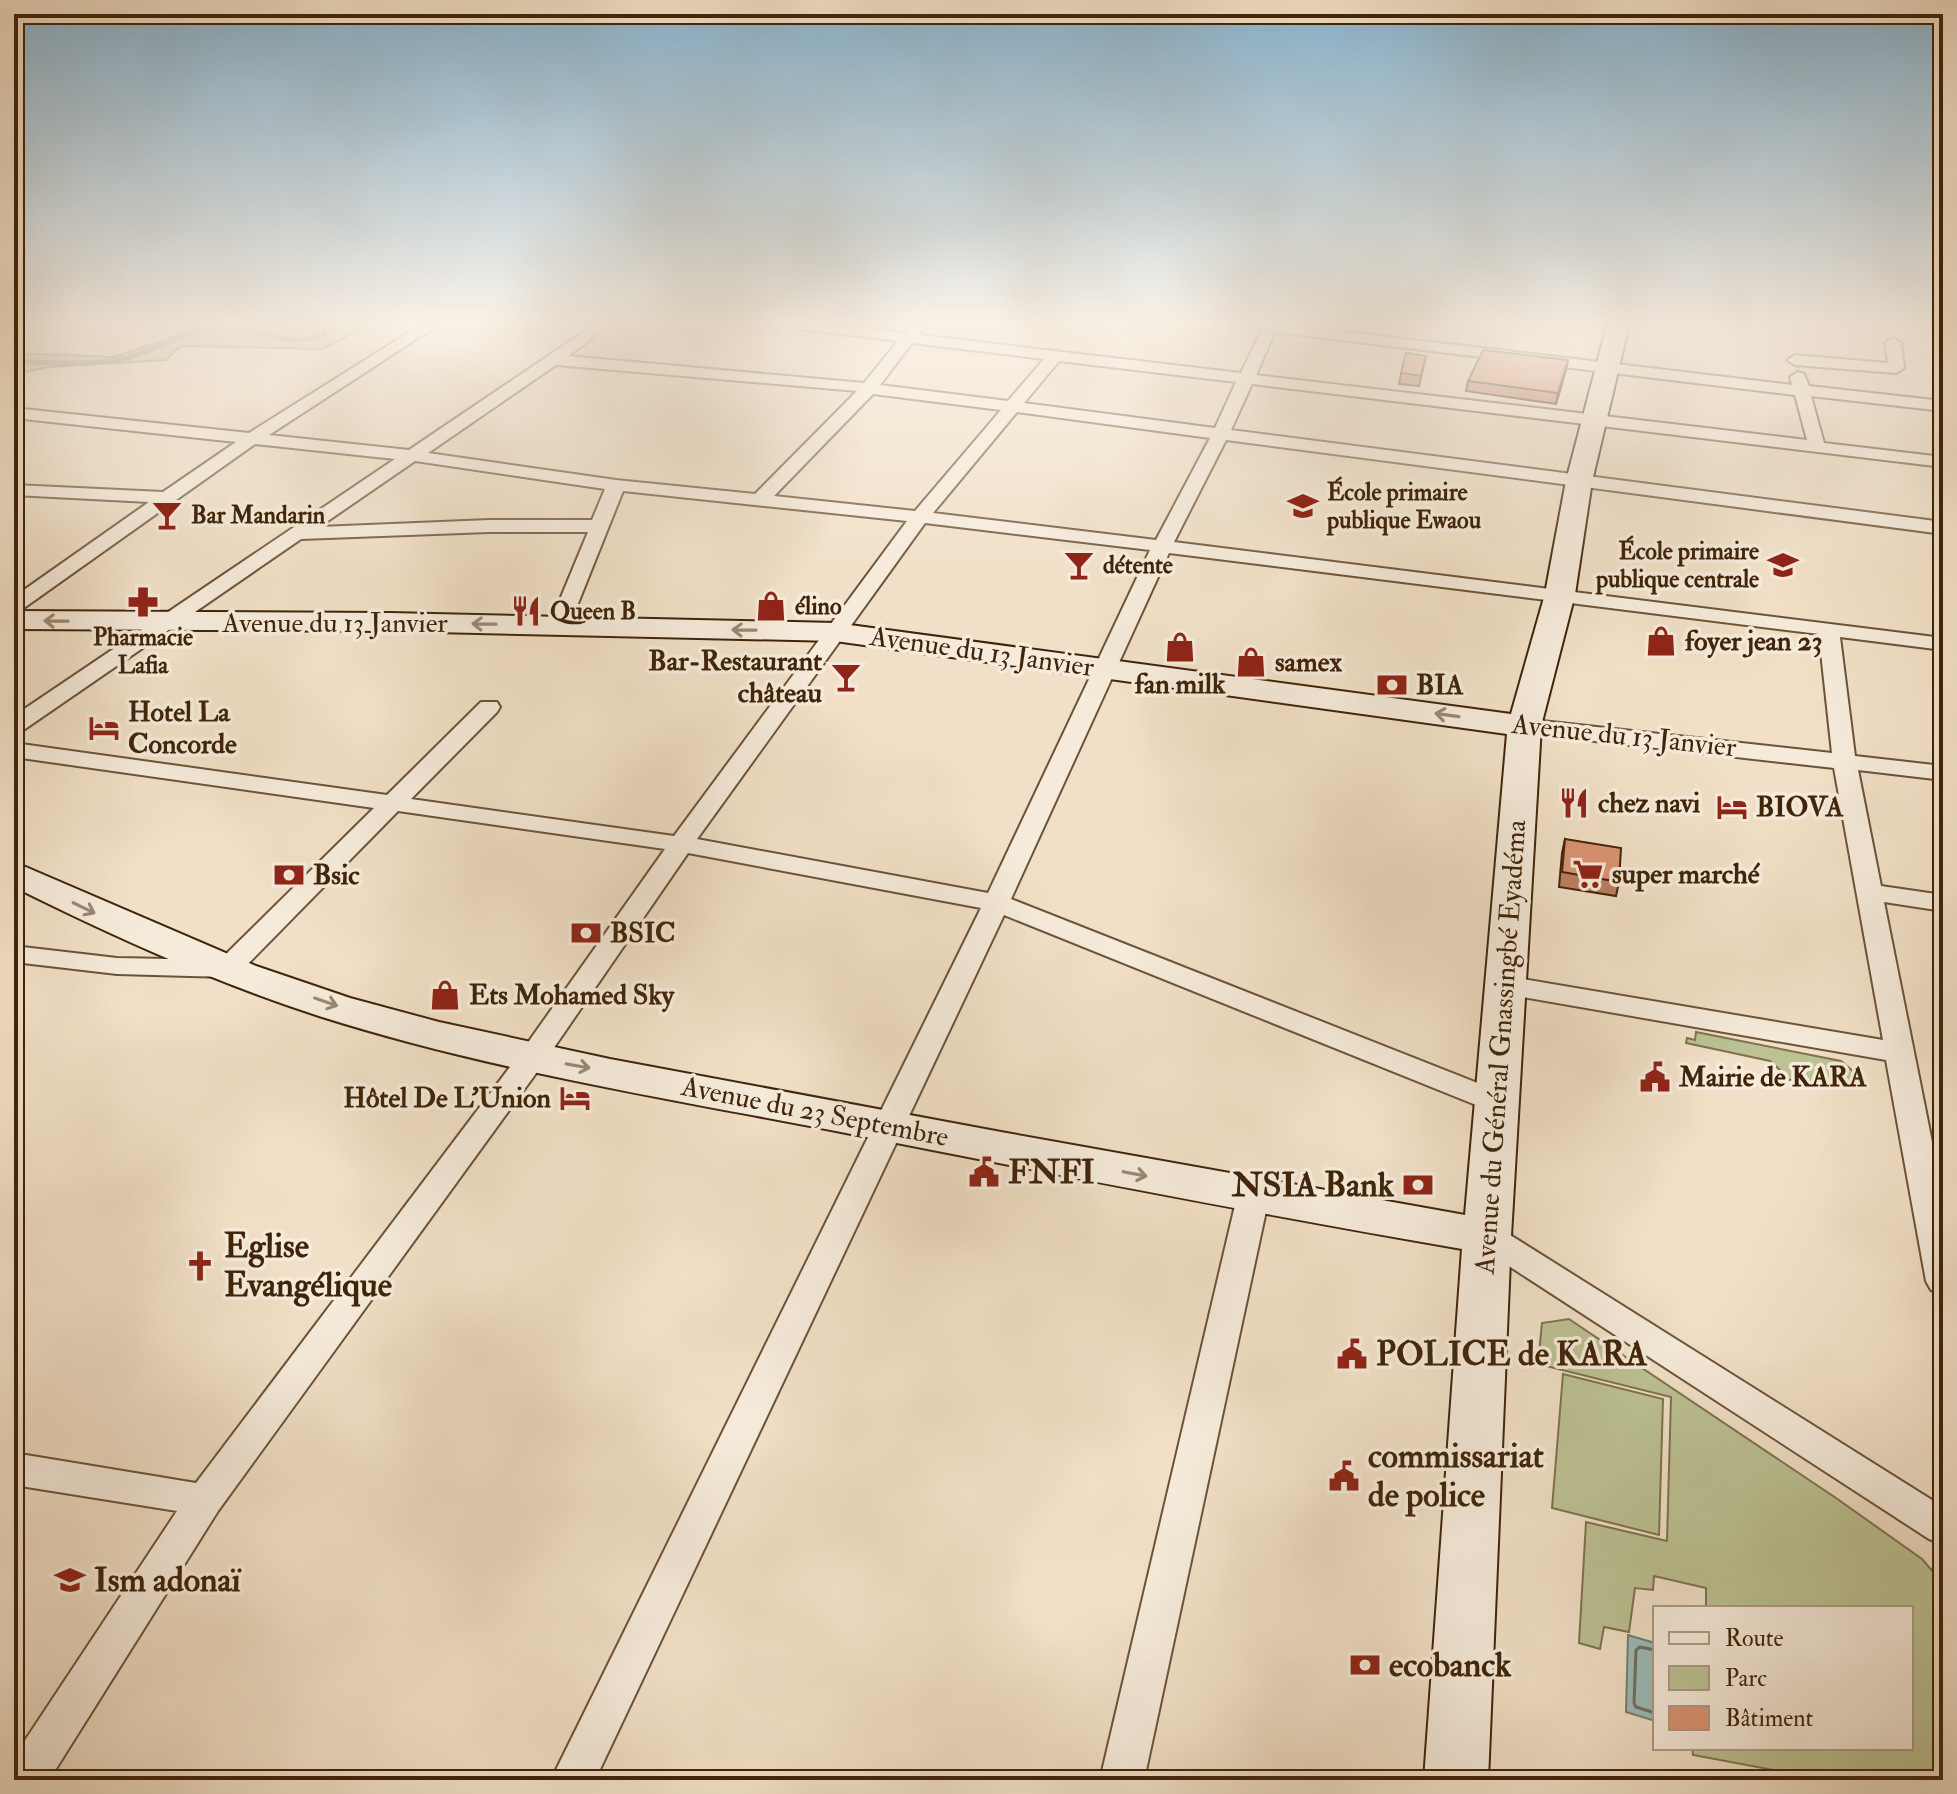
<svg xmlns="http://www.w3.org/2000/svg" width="1957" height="1794" font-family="'IM FELL Double Pica',serif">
	<rect width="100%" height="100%" fill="#f1e0c7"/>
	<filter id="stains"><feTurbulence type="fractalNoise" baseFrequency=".0025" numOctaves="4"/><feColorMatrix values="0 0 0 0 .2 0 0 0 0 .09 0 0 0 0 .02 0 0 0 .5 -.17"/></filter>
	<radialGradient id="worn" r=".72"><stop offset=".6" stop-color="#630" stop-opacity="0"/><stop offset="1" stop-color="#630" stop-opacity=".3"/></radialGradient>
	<!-- green -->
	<g fill="#bcc294" stroke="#7e734e" stroke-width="2">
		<polygon points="197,325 368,325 323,349 180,346 166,360 48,367 14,374 14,353 114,357 163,341"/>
		<polygon points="1696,1032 1841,1061 1867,1083 1775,1079 1783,1073 1770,1061 1686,1043 1687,1038 1695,1040"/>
		<polygon points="1569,1319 1836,1498 1922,1559 1943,1583 1943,1780 1827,1780 1693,1755 1692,1748 1911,1748 1911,1608 1706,1608 1706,1588 1654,1576 1653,1590 1635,1588 1629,1632 1604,1627 1600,1649 1579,1643 1586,1522 1667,1541 1671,1397 1538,1364 1542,1323"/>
		<polygon points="1563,1374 1663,1399 1659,1535 1552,1508"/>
	</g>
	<!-- water -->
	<polygon fill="#9bbcb9" stroke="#777f73" stroke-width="2" points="1628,1635 1655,1643 1655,1721 1626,1712"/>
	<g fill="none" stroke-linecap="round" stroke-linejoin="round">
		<!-- shore -->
		<polyline stroke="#6e7061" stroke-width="3" points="1655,1650 1640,1647 1636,1650 1634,1703 1636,1707 1655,1713"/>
		<!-- stream -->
		<path stroke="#777f73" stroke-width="5" d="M14,362C52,361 93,367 130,357C163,348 193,324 229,327C264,330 289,349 324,334L326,325"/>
		<!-- street casing -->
		<g stroke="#6c5338" stroke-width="4">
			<g id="street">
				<path d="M421,325H438L269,435L409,450L594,325H611L568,356L864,383L898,341L800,329L793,325H835L904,333L911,325H923L919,335L1241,373L1264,325H1288L1792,385L1790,377L1798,372L1804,374L1809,386L1943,401V411L1811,396L1824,443L1943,457V467L1252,384L1231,430L1943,522V534L1226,440L1174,542L1943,638V650L1840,637L1855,756L1943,766V780L1858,770L1881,886L1943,895V911L1884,902L1943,1197V1294L1931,1290L1926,1281L1886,1060L1505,994L1495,991L1491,985L1495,979L1505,976L1883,1040L1834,768L1524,733L1516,731L1513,726L1516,721L1524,719L1832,753L1819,634L1169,553L1011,899L1508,1095L1512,1102L1508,1109L1497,1112L1486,1109L1004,915L595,1780H551L981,908L688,853L542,1065L218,1511L49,1780H14V1757L177,1511L14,1485V1453L196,1483L522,1051L665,849L398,811L237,975L227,977L117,974L14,962V946L117,958L220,960L374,808L14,757V743L387,795L481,702H497L500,707L497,712L411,799L674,836L907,521L623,491L569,626L559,632L549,626L588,532H489L301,539L22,731L14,733V716L395,459L255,444L21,610L14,612V597L149,502L14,495V485L163,492L236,442L14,418V408L249,433ZM1275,332L1795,395L1807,440L1256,375ZM912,343L1044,359L1008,401L880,385ZM1059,361L1236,382L1215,428L1024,403ZM556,365L857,391L755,494L616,480L428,453ZM873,394L1001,410L915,511L774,496ZM1017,412L1210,438L1156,540L933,513ZM415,461L605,489L592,520H489L319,527ZM925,523L1150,550L988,893L697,839Z"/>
				<polygon points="1893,338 1901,343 1904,368 1896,373 1795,365 1787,360 1795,355 1888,363 1885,343"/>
				<polygon points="1253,1186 1264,1189 1269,1197 1144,1780 1100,1780 1237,1197 1242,1189"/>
				<polygon points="1487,1224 1499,1228 1943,1507 1943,1544 1929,1539 1475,1244 1471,1236 1475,1228"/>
			</g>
		</g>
		<!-- secondary casing -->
		<g stroke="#402409" stroke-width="4">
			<path id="secondary" d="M1607,325H1629L1592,481L1575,594L1541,726L1511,1236L1488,1780H1424L1462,1249C1254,1213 1048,1173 841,1132C666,1098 489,1070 319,1016C214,982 113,936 14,887V862L256,966L350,998L439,1022L610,1059L1001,1132L1465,1215L1507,734L835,641L390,631L14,629V611L390,613L835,623L1511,714L1545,594L1566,481Z"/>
		</g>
		<!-- street -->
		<use href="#street" fill="#f6ebdb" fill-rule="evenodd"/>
		<!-- secondary -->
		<use href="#secondary" fill="#f6ebdb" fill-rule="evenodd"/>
	</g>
	<!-- wall -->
	<g fill="#bc7e62" stroke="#402409" stroke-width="2">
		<polygon points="1426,356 1419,386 1399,384 1401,373"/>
		<polygon points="1566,370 1556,404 1466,391 1468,381"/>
		<polygon points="1565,839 1619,882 1616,896 1559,887 1562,853"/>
	</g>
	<!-- shaded-wall -->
	<polygon fill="#996750" stroke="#402409" stroke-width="2" points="1568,360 1566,370 1556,404 1558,393"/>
	<!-- building -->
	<g fill="#db9372" stroke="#402409" stroke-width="2">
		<polygon points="1483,350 1568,360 1558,393 1468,381"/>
		<polygon points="1406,353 1426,356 1421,376 1401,373"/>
		<polygon points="1565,839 1621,848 1619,882 1562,872"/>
	</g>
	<!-- one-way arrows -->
	<defs><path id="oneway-shaft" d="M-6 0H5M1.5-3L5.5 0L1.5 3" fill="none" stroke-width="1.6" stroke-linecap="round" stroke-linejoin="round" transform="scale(2)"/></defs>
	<g stroke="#9b8872">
		<use href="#oneway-shaft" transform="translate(56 621) rotate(-179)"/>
		<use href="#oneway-shaft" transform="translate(484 624) rotate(-179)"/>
		<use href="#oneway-shaft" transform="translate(744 630) rotate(-179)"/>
		<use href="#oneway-shaft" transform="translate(1447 715) rotate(-172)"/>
		<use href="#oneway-shaft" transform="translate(84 908) rotate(26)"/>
		<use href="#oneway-shaft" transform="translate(326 1002) rotate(19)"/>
		<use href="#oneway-shaft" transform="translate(578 1066) rotate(10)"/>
		<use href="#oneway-shaft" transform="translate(1135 1174) rotate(11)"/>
	</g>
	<!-- sky -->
	<linearGradient id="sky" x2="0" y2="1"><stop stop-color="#89b7d5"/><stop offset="0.56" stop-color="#f9f1e6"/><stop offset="1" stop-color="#f9f1e6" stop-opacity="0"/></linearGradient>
	<rect width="1957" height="576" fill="url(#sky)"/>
	<!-- icons -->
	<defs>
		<g id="school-bare" transform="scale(2.4)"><path d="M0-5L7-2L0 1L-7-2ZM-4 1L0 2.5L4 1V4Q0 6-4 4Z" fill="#8f2418" stroke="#f6ebdb" stroke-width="2.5" paint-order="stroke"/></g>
		<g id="bar-bare" transform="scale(2.4)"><path d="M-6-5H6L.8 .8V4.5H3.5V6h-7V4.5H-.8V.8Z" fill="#8f2418" stroke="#f6ebdb" stroke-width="2.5" paint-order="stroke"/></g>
		<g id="pharmacy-bare" transform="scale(2.4)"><path d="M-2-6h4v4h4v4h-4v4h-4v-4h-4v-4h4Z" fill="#8f2418" stroke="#f6ebdb" stroke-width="2.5" paint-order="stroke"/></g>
		<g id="shop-bare" transform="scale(2.4)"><path d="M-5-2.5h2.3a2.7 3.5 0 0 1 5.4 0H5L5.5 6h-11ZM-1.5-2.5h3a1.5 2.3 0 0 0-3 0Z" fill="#8f2418" stroke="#f6ebdb" stroke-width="2.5" paint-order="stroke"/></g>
		<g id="restaurant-bare" transform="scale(2.4)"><path d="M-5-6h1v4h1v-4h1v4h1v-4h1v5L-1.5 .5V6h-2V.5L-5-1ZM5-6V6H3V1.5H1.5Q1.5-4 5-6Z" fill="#8f2418" stroke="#f6ebdb" stroke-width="2.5" paint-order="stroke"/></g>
		<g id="bank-bare" transform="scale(2.4)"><path d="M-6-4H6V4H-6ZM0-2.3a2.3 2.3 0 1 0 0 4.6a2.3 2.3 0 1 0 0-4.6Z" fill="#8f2418" stroke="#f6ebdb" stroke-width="2.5" paint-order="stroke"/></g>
		<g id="hotel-bare" transform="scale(2.4)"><path d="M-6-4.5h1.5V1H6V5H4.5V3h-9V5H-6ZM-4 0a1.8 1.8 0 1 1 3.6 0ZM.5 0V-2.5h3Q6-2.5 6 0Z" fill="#8f2418" stroke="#f6ebdb" stroke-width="2.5" paint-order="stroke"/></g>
		<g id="supermarket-bare" transform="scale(2.4)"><path d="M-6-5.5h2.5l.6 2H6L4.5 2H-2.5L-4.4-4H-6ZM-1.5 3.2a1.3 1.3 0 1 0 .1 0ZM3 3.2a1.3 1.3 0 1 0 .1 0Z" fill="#8f2418" stroke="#f6ebdb" stroke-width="2.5" paint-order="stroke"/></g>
		<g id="civic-bare" transform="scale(2.4)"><path d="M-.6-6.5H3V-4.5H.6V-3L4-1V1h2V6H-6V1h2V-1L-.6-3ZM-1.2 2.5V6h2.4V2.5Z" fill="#8f2418" stroke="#f6ebdb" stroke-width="2.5" paint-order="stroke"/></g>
		<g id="church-bare" transform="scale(2.4)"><path d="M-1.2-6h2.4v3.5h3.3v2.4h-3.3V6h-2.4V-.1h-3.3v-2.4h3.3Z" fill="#8f2418" stroke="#f6ebdb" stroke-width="2.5" paint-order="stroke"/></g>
		<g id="university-bare" transform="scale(2.4)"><path d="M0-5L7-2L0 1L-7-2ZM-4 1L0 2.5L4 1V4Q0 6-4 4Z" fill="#8f2418" stroke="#f6ebdb" stroke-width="2.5" paint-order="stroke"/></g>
	</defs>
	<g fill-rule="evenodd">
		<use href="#school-bare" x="1303" y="506"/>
		<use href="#bar-bare" x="167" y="515"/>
		<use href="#bar-bare" x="1079" y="565"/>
		<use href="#school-bare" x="1783" y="565"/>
		<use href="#pharmacy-bare" x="143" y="602"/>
		<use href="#shop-bare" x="771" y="606"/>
		<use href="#restaurant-bare" x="526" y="611"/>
		<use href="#shop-bare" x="1661" y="641"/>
		<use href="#shop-bare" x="1180" y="647"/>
		<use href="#shop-bare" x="1251" y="662"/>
		<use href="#bar-bare" x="846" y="677"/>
		<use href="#bank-bare" x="1392" y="685"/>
		<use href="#hotel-bare" x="104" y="728"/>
		<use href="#restaurant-bare" x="1574" y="803"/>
		<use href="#hotel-bare" x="1732" y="807"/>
		<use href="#supermarket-bare" x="1588" y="874"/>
		<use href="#bank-bare" x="289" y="875"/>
		<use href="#bank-bare" x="586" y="933"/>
		<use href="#shop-bare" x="445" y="995"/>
		<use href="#civic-bare" x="1655" y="1077"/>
		<use href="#hotel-bare" x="575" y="1098"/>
		<use href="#civic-bare" x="984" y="1172"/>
		<use href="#bank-bare" x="1418" y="1185"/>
		<use href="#church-bare" x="200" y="1266"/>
		<use href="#civic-bare" x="1352" y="1354"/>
		<use href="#civic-bare" x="1344" y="1476"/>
		<use href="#university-bare" x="70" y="1580"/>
		<use href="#bank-bare" x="1365" y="1665"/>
	</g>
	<g text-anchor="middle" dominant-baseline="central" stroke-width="7" stroke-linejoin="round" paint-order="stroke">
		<!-- far-poi labels -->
		<g font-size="24" font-weight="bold" fill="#402409" stroke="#f6ebdb" text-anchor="start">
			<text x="1327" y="492">École primaire<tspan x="1327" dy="28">publique Ewaou</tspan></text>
			<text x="191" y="515">Bar Mandarin</text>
			<text x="1759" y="551" text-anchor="end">École primaire<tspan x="1759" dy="28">publique centrale</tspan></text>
			<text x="1103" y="565">détente</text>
			<text x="795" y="606">élino</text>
			<text x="550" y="611">Queen B</text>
			<text x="143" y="637" text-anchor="middle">Pharmacie<tspan x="143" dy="28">Lafia</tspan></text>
		</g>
		<!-- street labels -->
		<g font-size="28" fill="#402409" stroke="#f6ebdb">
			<text x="335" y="623">Avenue du 13 Janvier</text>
			<text transform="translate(982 652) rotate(8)">Avenue du 13 Janvier</text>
			<text transform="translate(1624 736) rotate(6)">Avenue du 13 Janvier</text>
			<text transform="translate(1501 1047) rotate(-86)">Avenue du Général Gnassingbé Eyadéma</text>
			<text transform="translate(815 1112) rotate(11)">Avenue du 23 Septembre</text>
		</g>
		<!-- poi labels -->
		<g font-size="28" font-weight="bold" fill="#402409" stroke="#f6ebdb" text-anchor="start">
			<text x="1685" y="641">foyer jean 23</text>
			<text x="822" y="661" text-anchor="end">Bar-Restaurant<tspan x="822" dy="32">château</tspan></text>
			<text x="1275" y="662">samex</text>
			<text x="1180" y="684" text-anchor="middle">fan milk</text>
			<text x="1416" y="685">BIA</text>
			<text x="128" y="712">Hotel La<tspan x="128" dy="32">Concorde</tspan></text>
			<text x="1598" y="803">chez navi</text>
			<text x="1756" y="807">BIOVA</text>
			<text x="1612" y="874">super marché</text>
			<text x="313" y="875">Bsic</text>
			<text x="610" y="933">BSIC</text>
			<text x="469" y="995">Ets Mohamed Sky</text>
			<text x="1679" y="1077">Mairie de KARA</text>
			<text x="551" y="1098" text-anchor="end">Hôtel De L'Union</text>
		</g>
		<!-- near-poi labels -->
		<g font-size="34" font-weight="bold" fill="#402409" stroke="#f6ebdb" text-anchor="start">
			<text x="1008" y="1172">FNFI</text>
			<text x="1394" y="1185" text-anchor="end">NSIA Bank</text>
			<text x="224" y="1246">Eglise<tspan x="224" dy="39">Evangélique</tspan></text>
			<text x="1376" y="1354">POLICE de KARA</text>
			<text x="1368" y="1456">commissariat<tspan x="1368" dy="39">de police</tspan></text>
			<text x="94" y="1580">Ism adonaï</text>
			<text x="1389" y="1665">ecobanck</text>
		</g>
	</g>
	<!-- margin -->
	<rect width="1957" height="1794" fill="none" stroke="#f1e0c7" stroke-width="48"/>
	<rect x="16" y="16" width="1925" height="1762" fill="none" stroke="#402409" stroke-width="4"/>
	<rect x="24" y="24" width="1909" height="1746" fill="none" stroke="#402409" stroke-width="2"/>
	<!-- legend -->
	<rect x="1653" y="1606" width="260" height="144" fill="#f6ebdb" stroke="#ad9b87" stroke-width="2"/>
	<rect x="1669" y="1632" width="40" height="12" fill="#f6ebdb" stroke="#ad9b87" stroke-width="2"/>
	<text x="1725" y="1646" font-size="24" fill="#402409">Route</text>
	<rect x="1669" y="1666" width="40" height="24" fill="#bcc294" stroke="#ad9b87" stroke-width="2"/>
	<text x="1725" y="1686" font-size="24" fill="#402409">Parc</text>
	<rect x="1669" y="1706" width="40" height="24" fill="#db9372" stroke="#ad9b87" stroke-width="2"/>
	<text x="1725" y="1726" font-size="24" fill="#402409">Bâtiment</text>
	<rect width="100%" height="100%" filter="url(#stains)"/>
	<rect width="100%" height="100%" fill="url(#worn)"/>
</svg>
